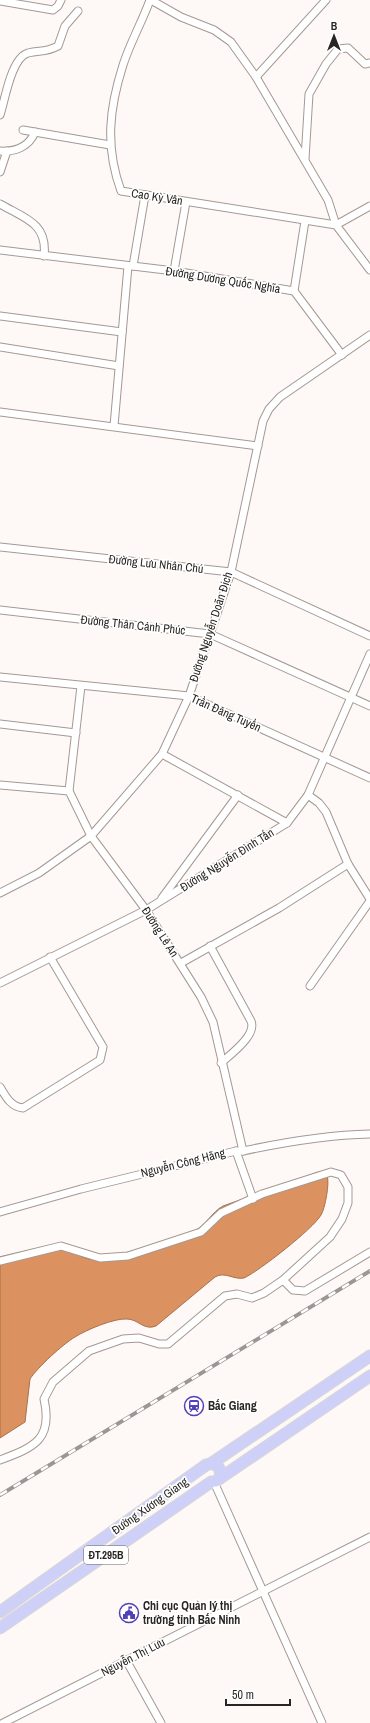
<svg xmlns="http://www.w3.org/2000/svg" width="370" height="1723" font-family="'Archivo Narrow',sans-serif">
	<rect width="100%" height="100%" fill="#fef9f6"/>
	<!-- water -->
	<path fill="#dc9160" stroke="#a6714d" d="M318,1172L327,1176C330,1182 325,1209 321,1215C313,1229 259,1271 244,1278C233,1280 225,1271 215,1277L156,1326C144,1331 138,1319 127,1319C114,1318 86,1330 75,1337C63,1344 37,1368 30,1379L25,1422L0,1438V1257L52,1245C66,1247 76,1256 89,1259C103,1261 182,1238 196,1230C206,1225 212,1212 223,1206Z"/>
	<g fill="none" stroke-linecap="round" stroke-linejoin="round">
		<!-- minor casing -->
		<g stroke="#a49992" stroke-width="9">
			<g id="minor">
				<path d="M150,0C142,22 130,43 123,65C109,109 105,147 121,191L336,225L370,270"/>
				<polyline points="151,0 181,17 214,30 231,42 256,77 328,200 336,225 370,206"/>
				<polyline points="0,1 53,10 58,6 61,0"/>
				<polyline points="256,77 326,0"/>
				<path d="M0,115C5,100 11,58 28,53C40,50 45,53 58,46L65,26L78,11"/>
				<polyline points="23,130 110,145"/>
				<path d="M0,151C15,152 29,147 35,132"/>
				<polyline points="305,159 309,94 326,64 338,49 348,48 365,64 370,63"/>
				<polyline points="0,172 7,151"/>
				<path d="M0,204C24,218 48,223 44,256"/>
				<polyline points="0,250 174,271 294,291 342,355"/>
				<polyline points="133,266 145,195"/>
				<polyline points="174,271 186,202"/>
				<polyline points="294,291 305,221"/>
				<polyline points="0,316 122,332"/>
				<polyline points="0,347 119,366"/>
				<polyline points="0,412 258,446"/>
				<polyline points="114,426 128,266"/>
				<polyline points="0,547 231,572 370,636"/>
				<polyline points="0,610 210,634 370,706"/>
				<polyline points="0,677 189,696 370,778"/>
				<polyline points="0,724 76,733"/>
				<polyline points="162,754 287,823"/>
				<polyline points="0,785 69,791 91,836 146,910 201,997 213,1022 243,1151"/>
				<polyline points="69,791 81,686"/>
				<polyline points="308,795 319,803 326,812 348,864 370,899"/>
				<polyline points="0,893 39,873 91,836 162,754 189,696 231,572 263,421 269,409 280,397 370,335"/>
				<polyline points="162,898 238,795"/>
				<path d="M210,946L251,1021C257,1035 231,1054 221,1063"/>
				<polyline points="181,963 279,908 348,864"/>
				<polyline points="0,983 146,910 287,823 308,795 370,654"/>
				<polyline points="310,986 370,901"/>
				<path d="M0,1087C6,1097 11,1107 23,1108L100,1060L103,1047L50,957"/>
				<polyline points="236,1151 253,1199"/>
				<path d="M0,1212L81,1189L236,1151H243C285,1142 326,1135 370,1134"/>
				<path d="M0,1261L61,1246L100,1258L128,1256L201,1232L221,1213L262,1194L331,1172L341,1175L348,1187V1203L342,1219L330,1237L283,1280L264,1293L252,1298L237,1294L225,1296L168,1344H159L139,1338L123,1339L89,1351L53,1382L44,1399C53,1439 35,1447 0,1460"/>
				<polyline points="283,1280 293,1290 305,1291 370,1252"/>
				<polyline points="214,1482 322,1723"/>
				<polyline points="126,1660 161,1723"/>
				<polyline points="3,1723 370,1537"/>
			</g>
		</g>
		<!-- primary casing -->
		<g stroke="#d8d8d7" stroke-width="13">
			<g id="primary">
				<polyline points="212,1463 370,1356"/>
				<polyline points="216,1481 370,1376"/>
				<path d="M0,1612L206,1465C216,1461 222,1468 220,1478"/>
				<polyline points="0,1628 211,1482"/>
			</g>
		</g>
		<!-- minor -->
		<use href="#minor" stroke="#fff" stroke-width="7"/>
		<!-- primary -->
		<use href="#primary" stroke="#cfd0f7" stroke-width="11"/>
		<!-- rail casing -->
		<g stroke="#9b9693" stroke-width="4">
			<polyline id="rail" points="0,1495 370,1271"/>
		</g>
		<!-- rail -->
		<use href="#rail" stroke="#fff" stroke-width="2.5" stroke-dasharray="8" stroke-linecap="butt"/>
	</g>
	<!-- icons -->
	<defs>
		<g id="station-ring" transform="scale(1)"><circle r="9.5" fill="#fff" stroke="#5140b7" stroke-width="1.5"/><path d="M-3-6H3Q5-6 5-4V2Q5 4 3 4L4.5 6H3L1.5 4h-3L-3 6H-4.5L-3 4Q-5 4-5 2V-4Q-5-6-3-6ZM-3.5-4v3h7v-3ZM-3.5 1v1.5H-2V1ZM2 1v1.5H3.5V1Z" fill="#5140b7"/></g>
		<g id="civic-ring" transform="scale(1)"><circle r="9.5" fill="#fff" stroke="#5140b7" stroke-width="1.5"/><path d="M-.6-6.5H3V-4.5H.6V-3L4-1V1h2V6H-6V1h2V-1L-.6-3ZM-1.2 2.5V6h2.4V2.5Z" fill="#5140b7"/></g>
	</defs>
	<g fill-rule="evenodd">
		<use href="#station-ring" x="194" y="1406"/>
		<use href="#civic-ring" x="129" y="1613"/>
	</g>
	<g text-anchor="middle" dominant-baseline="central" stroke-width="3.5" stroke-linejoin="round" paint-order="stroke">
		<!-- shield labels -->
		<rect fill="#fff" stroke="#696664" stroke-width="1" x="84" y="1546" width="44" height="18" rx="3"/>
		<g font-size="11" font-weight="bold" fill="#292522">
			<text x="106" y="1555">ĐT.295B</text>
		</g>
		<!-- street labels -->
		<g font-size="12" fill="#292522" stroke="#fff">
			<text transform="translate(157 197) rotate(9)">Cao Kỳ Vân</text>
			<text transform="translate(223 280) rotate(9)">Đường Dương Quốc Nghĩa</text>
			<text transform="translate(156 564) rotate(6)">Đường Lưu Nhân Chú</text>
			<text transform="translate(133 625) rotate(6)">Đường Thân Cảnh Phúc</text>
			<text transform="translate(211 627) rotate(-72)">Đường Nguyễn Doãn Địch</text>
			<text transform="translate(226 713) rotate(24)">Trần Đăng Tuyển</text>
			<text transform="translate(227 860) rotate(-32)">Đường Nguyễn Đình Tấn</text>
			<text transform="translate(160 932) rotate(57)">Đường Lê An</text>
			<text transform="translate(183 1163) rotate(-14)">Nguyễn Công Hãng</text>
			<text transform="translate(150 1506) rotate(-35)">Đường Xương Giang</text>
			<text transform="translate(133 1657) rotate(-27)">Nguyễn Thị Lưu</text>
		</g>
		<!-- poi labels -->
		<g font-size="12" font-weight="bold" fill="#292522" stroke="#fff" text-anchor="start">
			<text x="208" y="1406">Bắc Giang</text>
			<text x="143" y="1606">Chi cục Quản lý thị<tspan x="143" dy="14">trường tỉnh Bắc Ninh</tspan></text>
		</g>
	</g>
	<!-- north arrow -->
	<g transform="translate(334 36)" stroke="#ffffff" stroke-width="3" paint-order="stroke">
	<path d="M0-3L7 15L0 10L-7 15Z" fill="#292522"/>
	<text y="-6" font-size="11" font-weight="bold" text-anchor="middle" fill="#292522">B</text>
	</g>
	<!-- scale -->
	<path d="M226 1699v6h64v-6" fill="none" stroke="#292522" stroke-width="2"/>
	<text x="232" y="1699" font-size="12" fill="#292522" stroke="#ffffff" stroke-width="3" paint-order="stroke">50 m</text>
</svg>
